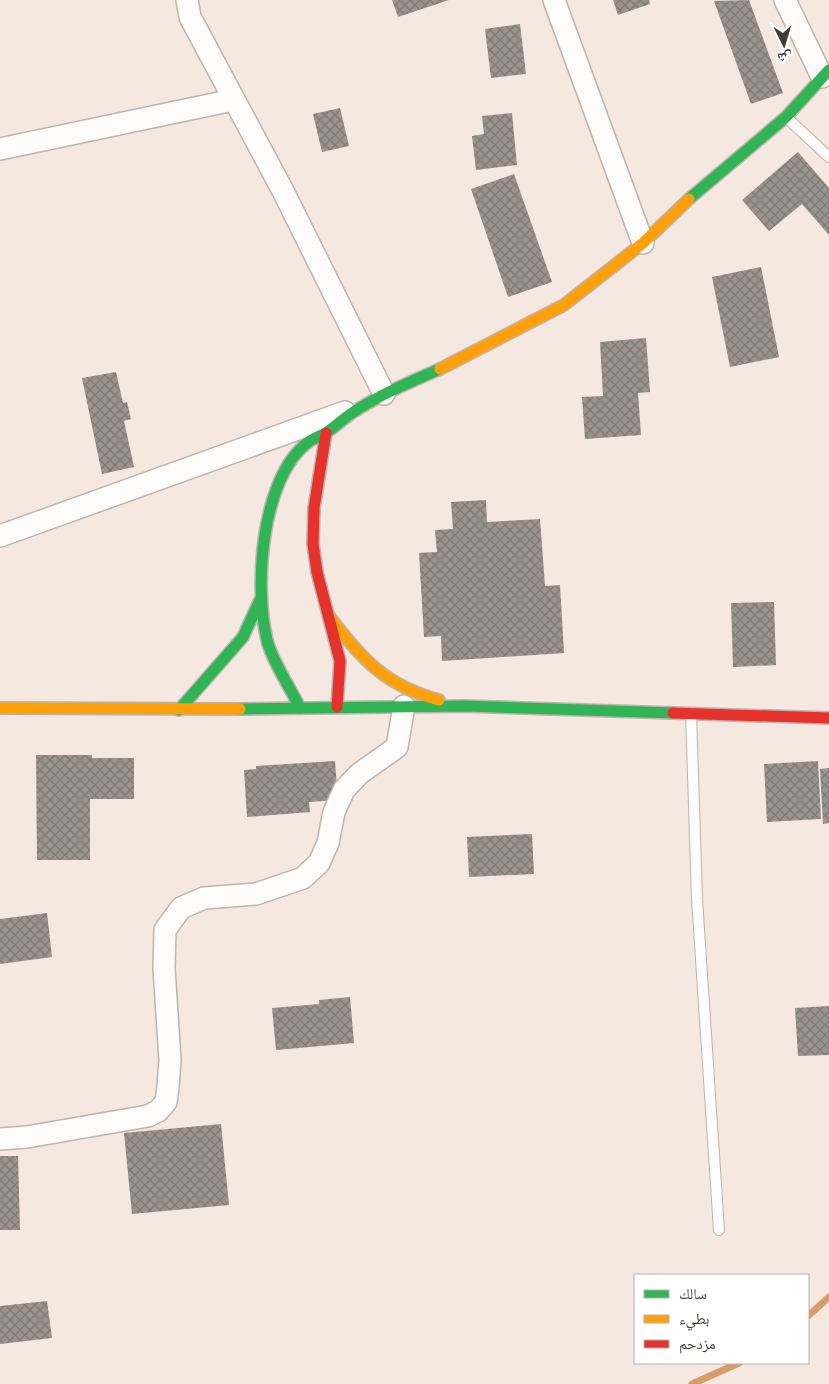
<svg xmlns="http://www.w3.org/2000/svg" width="829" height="1384" font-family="Commissioner,'Noto Naskh Arabic',sans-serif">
	<defs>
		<pattern id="building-cross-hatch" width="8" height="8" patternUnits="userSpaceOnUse" patternTransform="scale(1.25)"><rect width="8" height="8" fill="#9b938d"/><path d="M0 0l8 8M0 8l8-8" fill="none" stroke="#807974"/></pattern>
	</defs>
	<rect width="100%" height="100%" fill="#f4e8e0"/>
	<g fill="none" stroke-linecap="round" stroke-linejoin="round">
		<!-- stream -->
		<g stroke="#d89c6a" stroke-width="7">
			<polyline points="808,1316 829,1297"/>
			<polyline points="692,1384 739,1363"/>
		</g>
	</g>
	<!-- building -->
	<g fill="url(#building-cross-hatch)">
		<polygon points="392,0 449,0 398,17"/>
		<polygon points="613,0 649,0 650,4 618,15"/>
		<polygon points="749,0 783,93 751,104 714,1"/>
		<polygon points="520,24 526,74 491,78 485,29"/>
		<polygon points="340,108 349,146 322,152 313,114"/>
		<polygon points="512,113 517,165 476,170 472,136 484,134 482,116"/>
		<polygon points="798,152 829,188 829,235 802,204 769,231 742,200"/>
		<polygon points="514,174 552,282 508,297 471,189"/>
		<polygon points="761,267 779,357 730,367 712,277"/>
		<polygon points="646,338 650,392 638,393 641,435 585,439 582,397 603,396 600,342"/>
		<polygon points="116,372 123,403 127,402 131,419 124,421 134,467 102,474 82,378"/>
		<polygon points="486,500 487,522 540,519 545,586 560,585 564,653 442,661 441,636 424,637 419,553 437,552 435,530 453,529 451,502"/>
		<polygon points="774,602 776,665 733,667 731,603"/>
		<polygon points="36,755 92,755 92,758 134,758 134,799 90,799 90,860 37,860"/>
		<polygon points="335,761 338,800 309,802 310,812 247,817 244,770 256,769 256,766"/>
		<polygon points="818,761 821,819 767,822 764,764"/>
		<polygon points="829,768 829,823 823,824 820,769"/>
		<polygon points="532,834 534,874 469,877 467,837"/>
		<polygon points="47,913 52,957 0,964 0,919"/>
		<polygon points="350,997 354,1043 276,1050 272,1008 319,1004 319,1000"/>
		<polygon points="829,1006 829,1055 798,1056 795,1008"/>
		<polygon points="221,1124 229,1205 132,1214 124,1133"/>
		<polygon points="0,1156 18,1156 20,1230 0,1230"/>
		<polygon points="47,1301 52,1338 0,1344 0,1306"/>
	</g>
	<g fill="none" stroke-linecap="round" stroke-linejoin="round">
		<!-- lane casing -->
		<g stroke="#bdb4ad" stroke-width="12">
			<g id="lane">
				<polyline points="786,117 829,157"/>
				<polyline points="691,713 697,899 719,1230"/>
			</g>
		</g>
		<!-- street casing -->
		<g stroke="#bdb4ad" stroke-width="24">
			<g id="street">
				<polyline points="187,0 190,17 283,191 384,394"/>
				<polyline points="554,0 643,243"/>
				<polyline points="785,0 822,77"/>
				<polyline points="0,149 233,100"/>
				<polyline points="0,536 345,412"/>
				<polyline points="0,1139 27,1137 148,1116 158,1111 166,1102 168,1087 170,1060 164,968 165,930 181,908 204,898 256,894 303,878 319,863 328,843 334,812 344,790 359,774 397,747 404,706"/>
			</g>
		</g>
		<!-- fast casing -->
		<g stroke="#bdb4ad" stroke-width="14">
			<g id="fast">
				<polyline points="689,199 786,117 829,70"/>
				<path d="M300,708C291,689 271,659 267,640C254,587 261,479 307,443C313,438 321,436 327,432C336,426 343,419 352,413C379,395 410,382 440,369"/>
				<polyline points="240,709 465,706 673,713"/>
				<polyline points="179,710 243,637 260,600"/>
			</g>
		</g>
		<!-- slow casing -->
		<g stroke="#bdb4ad" stroke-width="14">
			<g id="slow">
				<polyline points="440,369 564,305 643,243 689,199"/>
				<path d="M329,616C361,659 386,686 439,700"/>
				<polyline points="0,708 240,709"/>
			</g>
		</g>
		<!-- jam casing -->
		<g stroke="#bdb4ad" stroke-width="14">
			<g id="jam">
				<polyline points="326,433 314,508 313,544 317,572 340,661 337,707"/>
				<polyline points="673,713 829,718"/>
			</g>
		</g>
		<!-- lane -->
		<use href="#lane" stroke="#fdfcfa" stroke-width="10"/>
		<!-- street -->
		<use href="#street" stroke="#fdfcfa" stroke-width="21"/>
		<!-- fast -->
		<use href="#fast" stroke="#30b455" stroke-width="11"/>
		<!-- slow -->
		<use href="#slow" stroke="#ff9f0a" stroke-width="11"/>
		<!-- jam -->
		<use href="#jam" stroke="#e5322d" stroke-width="11"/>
	</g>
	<!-- legend -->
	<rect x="634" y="1274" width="175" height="90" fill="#ffffff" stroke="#b4b0ae"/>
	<rect x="644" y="1290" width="25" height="8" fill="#30b455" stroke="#b4b0ae"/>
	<text x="679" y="1299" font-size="15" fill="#433a35">سالك</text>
	<rect x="644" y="1315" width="25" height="8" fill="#ff9f0a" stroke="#b4b0ae"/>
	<text x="679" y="1324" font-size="15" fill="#433a35">بطيء</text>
	<rect x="644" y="1340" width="25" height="8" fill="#e5322d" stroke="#b4b0ae"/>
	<text x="679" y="1349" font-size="15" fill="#433a35">مزدحم</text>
	<!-- north arrow -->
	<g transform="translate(784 45) rotate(175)" stroke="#ffffff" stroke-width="4" paint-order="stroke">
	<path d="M0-4L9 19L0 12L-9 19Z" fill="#433a35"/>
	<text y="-8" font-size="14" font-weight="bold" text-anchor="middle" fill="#433a35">ش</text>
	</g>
</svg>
